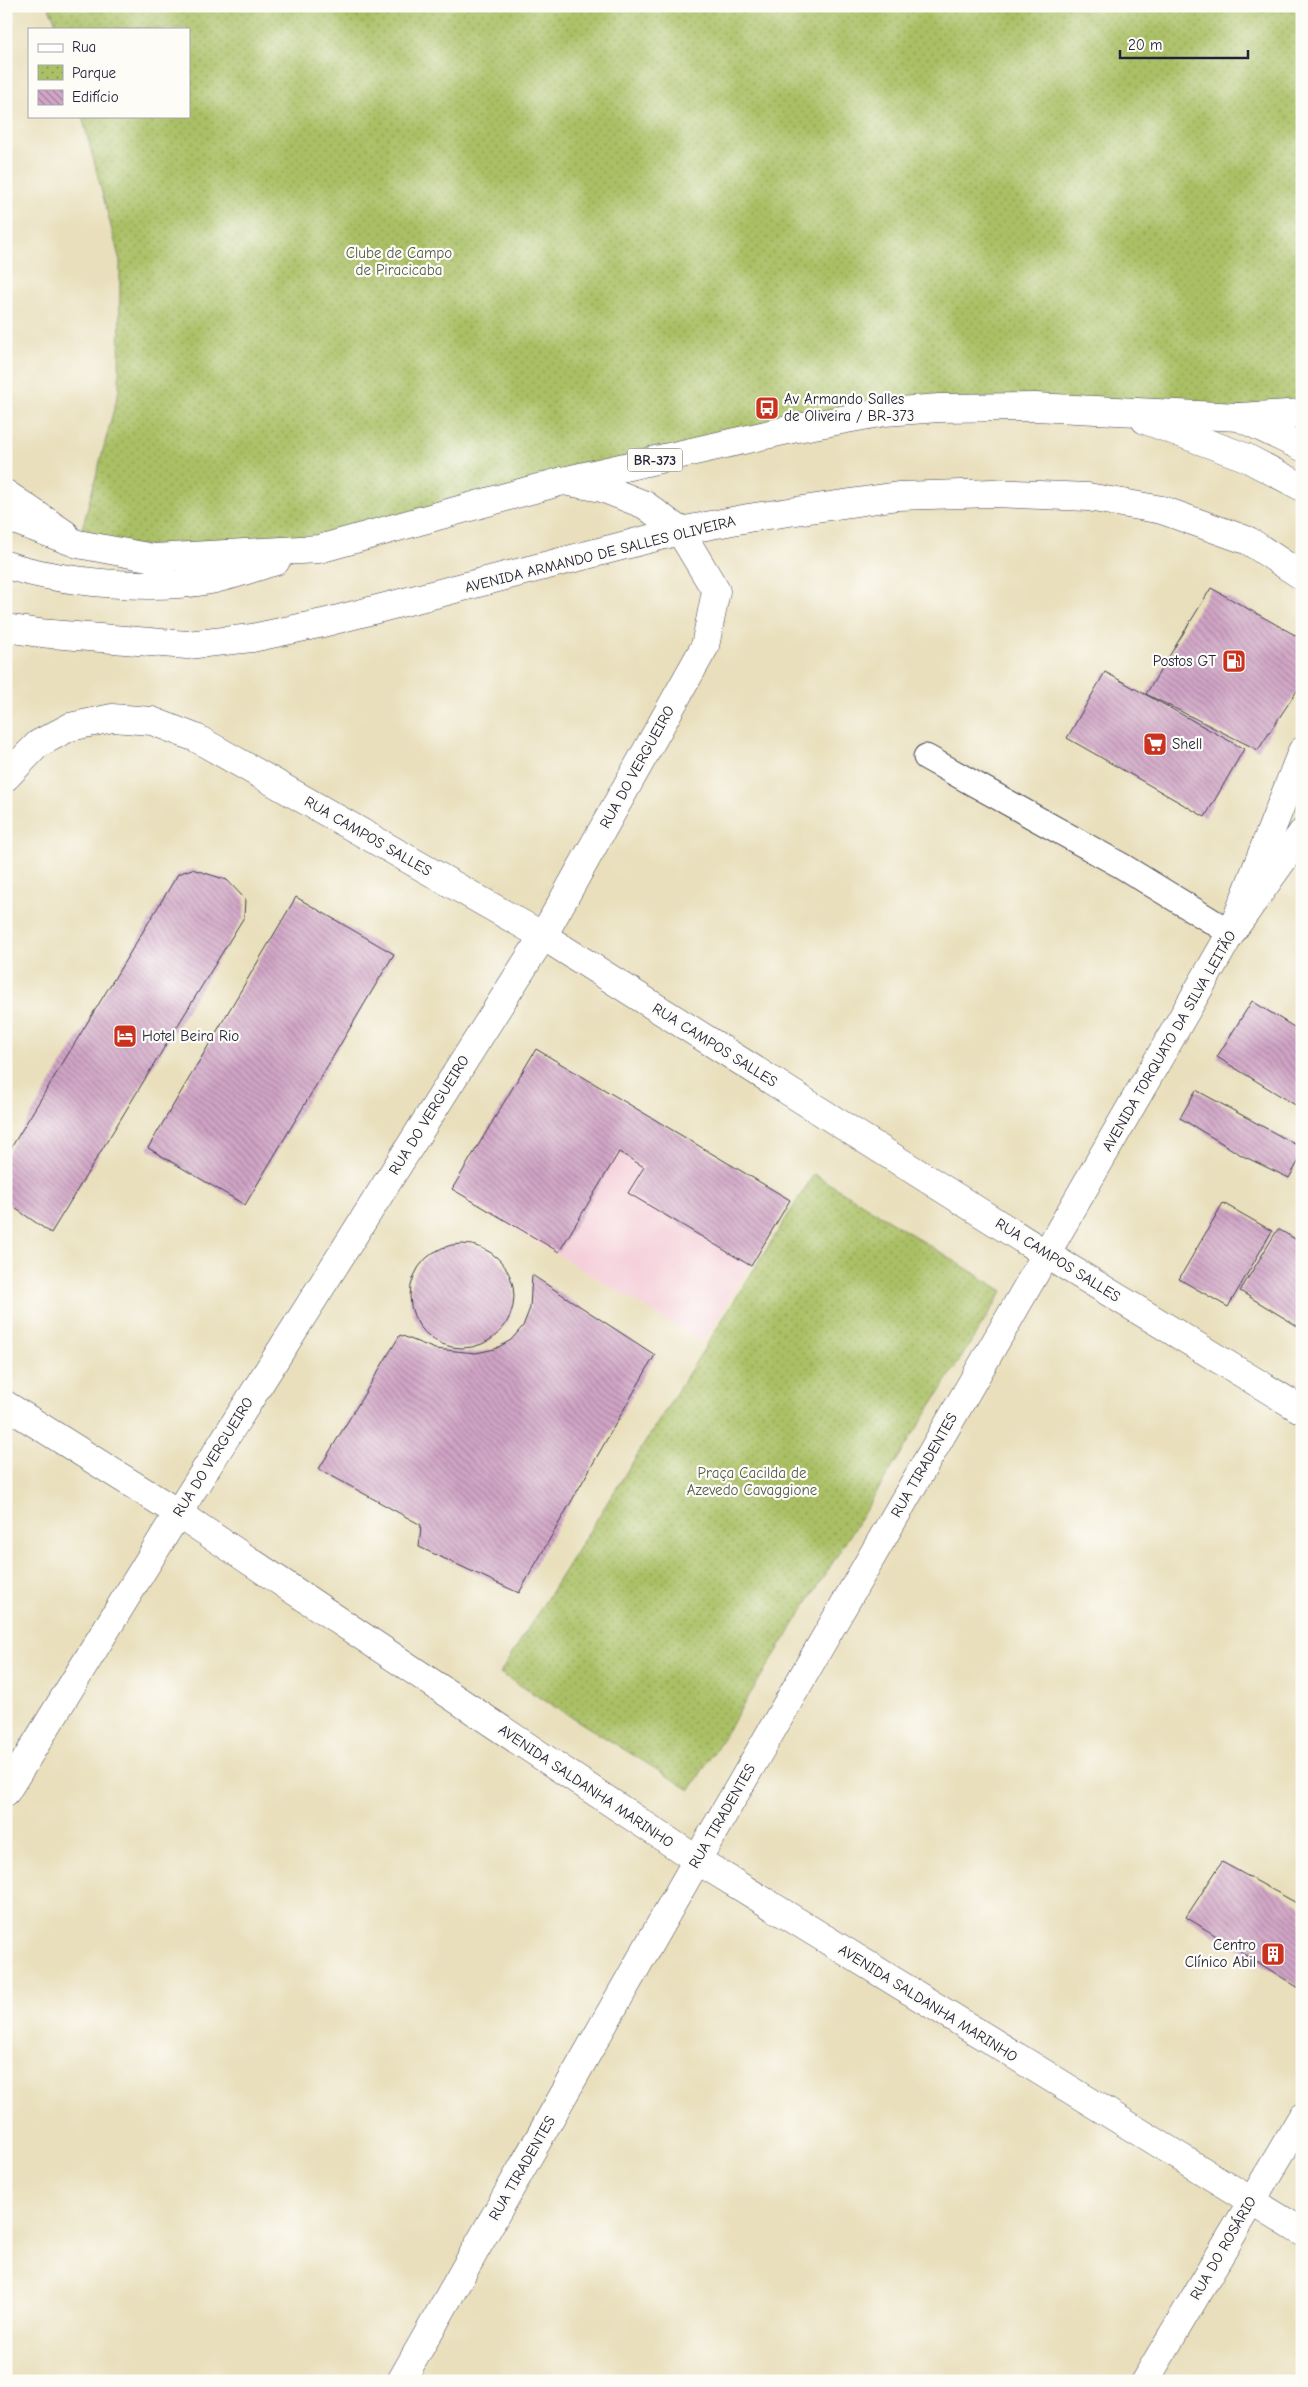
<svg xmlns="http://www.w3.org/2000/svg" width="1308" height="2387" font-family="'Comic Neue',sans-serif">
	<defs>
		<pattern id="park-dots" width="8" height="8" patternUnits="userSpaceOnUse" patternTransform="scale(1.25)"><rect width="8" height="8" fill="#aac065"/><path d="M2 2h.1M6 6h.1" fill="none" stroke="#8a9c54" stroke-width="1.8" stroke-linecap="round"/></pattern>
		<pattern id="building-back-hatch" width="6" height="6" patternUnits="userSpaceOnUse" patternTransform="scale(1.25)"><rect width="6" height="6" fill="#d0a4c5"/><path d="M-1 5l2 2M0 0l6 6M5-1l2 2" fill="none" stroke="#a885a1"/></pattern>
	</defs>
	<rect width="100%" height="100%" fill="#fdfcf7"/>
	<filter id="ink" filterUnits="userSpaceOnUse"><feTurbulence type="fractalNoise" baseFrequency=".02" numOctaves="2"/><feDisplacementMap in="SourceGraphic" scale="10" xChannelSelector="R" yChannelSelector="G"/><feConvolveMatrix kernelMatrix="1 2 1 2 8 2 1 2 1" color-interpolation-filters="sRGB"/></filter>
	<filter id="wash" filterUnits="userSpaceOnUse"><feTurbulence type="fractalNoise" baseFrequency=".0096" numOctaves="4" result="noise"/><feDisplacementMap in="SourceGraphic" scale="20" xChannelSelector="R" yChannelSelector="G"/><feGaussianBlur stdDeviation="1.12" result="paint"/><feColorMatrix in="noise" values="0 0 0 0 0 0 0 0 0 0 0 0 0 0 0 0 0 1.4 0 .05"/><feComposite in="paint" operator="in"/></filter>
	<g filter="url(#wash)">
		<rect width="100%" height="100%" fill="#e9dfbc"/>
		<!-- built -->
		<polygon fill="#f5cfda" points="537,1050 789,1202 703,1342 451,1191"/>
		<!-- park -->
		<g fill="url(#park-dots)" stroke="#667150">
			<polygon points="48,6 1302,6 1302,413 792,412 690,452 319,549 78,544 119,390 120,261 82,116 189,116 189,29 59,29"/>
			<polygon points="814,1174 1003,1291 690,1790 500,1673"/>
		</g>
		<g id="blocks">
			<!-- building -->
			<g fill="url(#building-back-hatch)">
				<polygon points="1211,588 1302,639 1302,683 1258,750 1146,694"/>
				<polygon points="1105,672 1244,749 1205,817 1067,738"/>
				<polygon points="192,869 227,880 245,899 244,917 51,1233 6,1202 6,1156 178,874"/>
				<polygon points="296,897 394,954 245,1205 148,1148"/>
				<polygon points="1252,1001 1302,1032 1302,1109 1217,1057"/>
				<polygon points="536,1049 790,1200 751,1266 628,1193 644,1167 619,1152 559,1252 452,1189"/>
				<polygon points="1196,1090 1302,1148 1302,1155 1289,1178 1243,1156 1180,1118"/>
				<polygon points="1223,1203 1272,1231 1228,1307 1179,1279"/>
				<polygon points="1278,1229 1302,1243 1302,1323 1299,1327 1240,1291"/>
				<circle cx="462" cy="1296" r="52"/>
				<polygon points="532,1275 655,1355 519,1593 419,1547 421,1525 319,1469 400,1335 435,1349 476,1353 495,1349 511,1340 523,1326 530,1308"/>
				<polygon points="1222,1862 1302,1906 1302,1990 1186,1917"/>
			</g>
		</g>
	</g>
	<g filter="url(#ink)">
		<use href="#blocks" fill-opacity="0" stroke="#403e4e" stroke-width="1"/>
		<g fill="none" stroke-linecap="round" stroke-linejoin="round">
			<!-- lane casing -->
			<g stroke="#403e4e" stroke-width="27">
				<polyline id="lane" points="926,757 1122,866 1231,933"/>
			</g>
			<!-- street casing -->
			<g stroke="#403e4e" stroke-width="29">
				<g id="street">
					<polyline points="6,777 38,744 70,727 112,718 152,721 196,738 543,936 1046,1254 1302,1410"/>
					<polyline points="6,1405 178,1513 697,1860 1302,2232"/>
					<polyline points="6,1792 178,1513 543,936 705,646 716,591 680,531 645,505 602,488 563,481"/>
				</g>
			</g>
			<!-- secondary casing -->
			<g stroke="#403e4e" stroke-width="29">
				<g id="secondary">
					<polyline points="1239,417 1302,413"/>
					<polyline points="6,494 65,534"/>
					<polyline points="401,2381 697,1860 1231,933 1302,833"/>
					<polyline points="1145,2381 1302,2117"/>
				</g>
			</g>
			<!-- primary casing -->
			<g stroke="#403e4e" stroke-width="29">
				<g id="primary">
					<polyline points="1145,420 1245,457 1302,487"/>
					<polyline points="6,517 78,544 153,558 319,549 563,481 792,429 885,412 939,408 1035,407 1239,417 1302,447"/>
					<path d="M6,565C64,583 151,591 210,580C232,576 255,567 276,561"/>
					<polyline points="6,628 39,633 187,645 252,638 323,623 680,531 748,518 898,496 993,493 1088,497 1162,510 1249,541 1302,576"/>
					<polyline points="1231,933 1302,751"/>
				</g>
			</g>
			<!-- lane -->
			<use href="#lane" stroke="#fff" stroke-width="25"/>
			<!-- street -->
			<use href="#street" stroke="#fff" stroke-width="28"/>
			<!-- secondary -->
			<use href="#secondary" stroke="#fff" stroke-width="28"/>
			<!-- primary -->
			<use href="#primary" stroke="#fff" stroke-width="28"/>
		</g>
	</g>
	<!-- icons -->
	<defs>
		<g id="bus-square" transform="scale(1.25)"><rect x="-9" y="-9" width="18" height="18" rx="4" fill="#c8321e" stroke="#fdfcf7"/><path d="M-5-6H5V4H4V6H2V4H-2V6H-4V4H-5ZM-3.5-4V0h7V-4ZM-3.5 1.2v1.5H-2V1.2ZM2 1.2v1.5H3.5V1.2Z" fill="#fff"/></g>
		<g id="fuel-square" transform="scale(1.25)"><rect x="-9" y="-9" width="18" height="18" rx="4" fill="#c8321e" stroke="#fdfcf7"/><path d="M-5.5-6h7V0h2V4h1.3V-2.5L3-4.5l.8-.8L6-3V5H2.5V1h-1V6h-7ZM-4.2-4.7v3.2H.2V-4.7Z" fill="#fff"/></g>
		<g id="supermarket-square" transform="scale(1.25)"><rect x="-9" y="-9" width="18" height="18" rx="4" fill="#c8321e" stroke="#fdfcf7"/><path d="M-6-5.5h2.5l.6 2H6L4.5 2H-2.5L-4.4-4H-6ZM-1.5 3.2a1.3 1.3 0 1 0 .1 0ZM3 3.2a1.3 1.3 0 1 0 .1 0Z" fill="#fff"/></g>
		<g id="hotel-square" transform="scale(1.25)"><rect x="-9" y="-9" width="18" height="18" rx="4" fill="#c8321e" stroke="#fdfcf7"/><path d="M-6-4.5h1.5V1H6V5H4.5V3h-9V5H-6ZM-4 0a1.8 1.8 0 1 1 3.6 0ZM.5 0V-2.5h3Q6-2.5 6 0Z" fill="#fff"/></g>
		<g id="building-square" transform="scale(1.25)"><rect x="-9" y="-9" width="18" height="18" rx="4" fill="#c8321e" stroke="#fdfcf7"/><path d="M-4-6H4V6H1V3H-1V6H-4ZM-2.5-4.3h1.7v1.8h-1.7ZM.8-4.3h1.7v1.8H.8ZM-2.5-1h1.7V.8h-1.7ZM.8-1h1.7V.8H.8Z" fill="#fff"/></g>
	</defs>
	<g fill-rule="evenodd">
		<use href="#bus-square" x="767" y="408"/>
		<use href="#fuel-square" x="1234" y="661"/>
		<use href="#supermarket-square" x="1155" y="744"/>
		<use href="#hotel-square" x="125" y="1036"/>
		<use href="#building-square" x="1273" y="1954"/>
	</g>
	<g text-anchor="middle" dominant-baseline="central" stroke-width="4.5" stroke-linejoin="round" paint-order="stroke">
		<!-- shield labels -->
		<rect fill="#fdfcf7" stroke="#646373" stroke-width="1" x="627.5" y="448.5" width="55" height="23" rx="4"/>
		<g font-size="14" font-weight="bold" fill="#22223b">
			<text x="655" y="460">BR-373</text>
		</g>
		<!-- park labels -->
		<g font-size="15" fill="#52594a" stroke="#fdfcf7">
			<text x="399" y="253">Clube de Campo<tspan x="399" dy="17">de Piracicaba</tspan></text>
			<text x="752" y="1473">Praça Cacilda de<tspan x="752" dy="17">Azevedo Cavaggione</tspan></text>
		</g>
		<!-- poi labels -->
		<g font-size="15" fill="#22223b" stroke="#fdfcf7" text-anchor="start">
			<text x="784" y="399">Av Armando Salles<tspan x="784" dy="17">de Oliveira / BR-373</tspan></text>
			<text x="1216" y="661" text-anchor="end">Postos GT</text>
			<text x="1172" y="744">Shell</text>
			<text x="142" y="1036">Hotel Beira Rio</text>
			<text x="1256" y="1945" text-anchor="end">Centro<tspan x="1256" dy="17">Clínico Abil</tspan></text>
		</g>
		<!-- street labels -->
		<g font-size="15" fill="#22223b" stroke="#fdfcf7">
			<text transform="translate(600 554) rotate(-14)">AVENIDA ARMANDO DE SALLES OLIVEIRA</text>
			<text transform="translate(637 767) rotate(-61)">RUA DO VERGUEIRO</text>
			<text transform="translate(368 836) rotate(30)">RUA CAMPOS SALLES</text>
			<text transform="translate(1169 1041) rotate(-60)">AVENIDA TORQUATO DA SILVA LEITÃO</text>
			<text transform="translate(715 1045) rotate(32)">RUA CAMPOS SALLES</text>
			<text transform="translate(429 1115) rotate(-58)">RUA DO VERGUEIRO</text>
			<text transform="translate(1058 1260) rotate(32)">RUA CAMPOS SALLES</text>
			<text transform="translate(213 1457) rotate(-58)">RUA DO VERGUEIRO</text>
			<text transform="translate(924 1465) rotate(-60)">RUA TIRADENTES</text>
			<text transform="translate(586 1786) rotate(34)">AVENIDA SALDANHA MARINHO</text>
			<text transform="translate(722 1816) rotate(-60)">RUA TIRADENTES</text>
			<text transform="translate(928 2003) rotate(32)">AVENIDA SALDANHA MARINHO</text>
			<text transform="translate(522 2168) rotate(-60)">RUA TIRADENTES</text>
			<text transform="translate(1223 2248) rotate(-60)">RUA DO ROSÁRIO</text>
		</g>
	</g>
	<!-- margin -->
	<rect width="1308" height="2387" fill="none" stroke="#fdfcf7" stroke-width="25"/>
	<!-- legend -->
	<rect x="28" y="28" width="162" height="90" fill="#fdfcf7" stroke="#a5a5ac"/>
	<rect x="38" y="44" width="25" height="8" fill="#ffffff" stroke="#a5a5ac"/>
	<text x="72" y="52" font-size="15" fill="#22223b">Rua</text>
	<rect x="38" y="65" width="25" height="15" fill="url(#park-dots)" stroke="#a5a5ac"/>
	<text x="72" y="78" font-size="15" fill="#22223b">Parque</text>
	<rect x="38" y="90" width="25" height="15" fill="url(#building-back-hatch)" stroke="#a5a5ac"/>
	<text x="72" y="102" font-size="15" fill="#22223b">Edifício</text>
	<!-- scale -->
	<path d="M1120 50v8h128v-8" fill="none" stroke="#22223b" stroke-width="2.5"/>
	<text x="1128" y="50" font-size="15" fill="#22223b" stroke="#fdfcf7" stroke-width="4" paint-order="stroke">20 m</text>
</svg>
